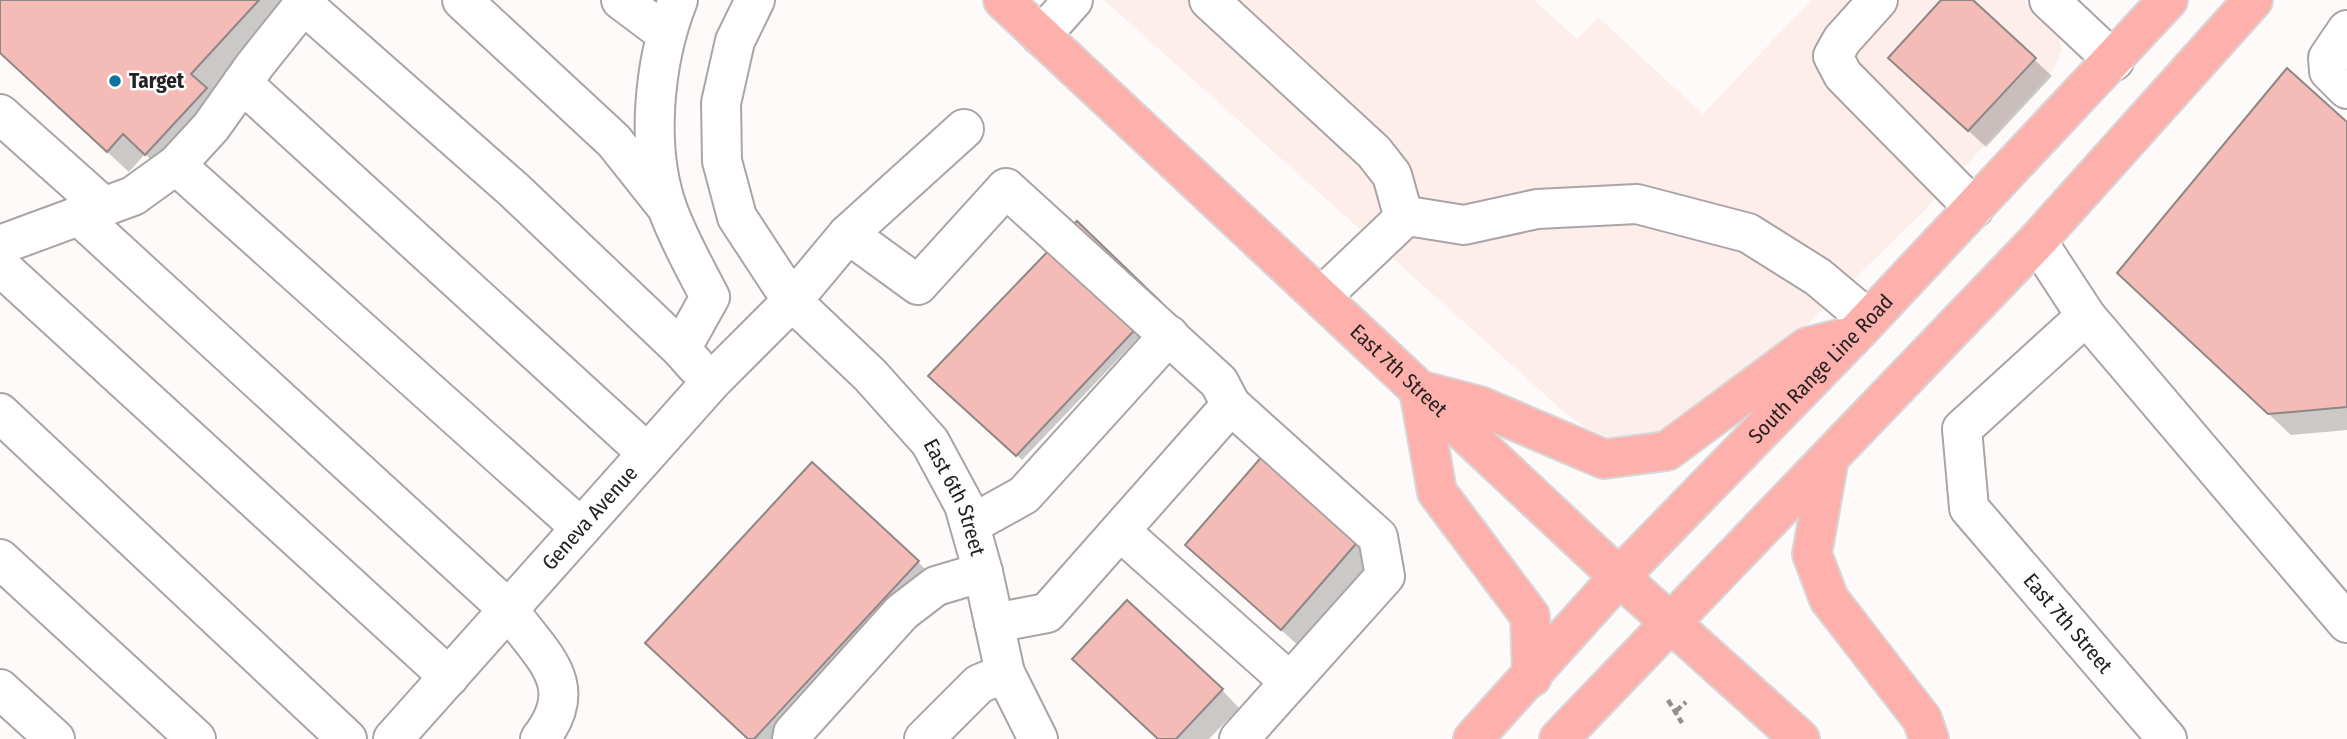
<svg xmlns="http://www.w3.org/2000/svg" width="2347" height="739" font-family="'Fira Sans Condensed',sans-serif">
	<rect width="100%" height="100%" fill="#fefafa"/>
	<!-- built -->
	<polygon fill="#fdeeec" points="1104,0 1534,0 1577,39 1598,17 1703,114 1811,0 2022,0 2051,27 2059,38 2062,50 2052,72 1926,209 1804,328 1670,429 1653,436 1617,440 1587,429 1563,411"/>
	<!-- shadow -->
	<g fill="#0003">
		<polygon points="0,0 300,0 168,175 145,154 129,172 0,53"/>
		<polygon points="1943,0 1970,0 2052,76 1986,147 1908,75"/>
		<polygon points="2347,125 2347,430 2291,435 2141,294"/>
		<polygon points="1166,309 1022,460 937,382"/>
		<polygon points="1265,456 1377,557 1299,646 1204,562"/>
		<polygon points="918,562 939,583 794,739 749,739"/>
		<polygon points="1222,690 1239,708 1209,739 1159,739"/>
	</g>
	<!-- building -->
	<g fill="#f5bcb7" stroke="#8d8786" stroke-width="2">
		<polygon points="0,0 259,0 191,74 207,88 145,155 123,134 107,152 0,53"/>
		<polygon points="1941,0 1973,0 2036,58 1968,131 1888,58"/>
		<polygon points="2287,68 2347,122 2347,407 2268,414 2117,273"/>
		<polygon points="1077,221 1161,302 1016,456 928,376"/>
		<polygon points="1265,453 1361,538 1281,630 1185,545"/>
		<polygon points="812,462 919,561 754,739 748,739 645,643"/>
		<polygon points="1127,600 1223,689 1176,739 1158,739 1072,659"/>
	</g>
	<g fill="none" stroke-linecap="round" stroke-linejoin="round">
		<!-- minor casing -->
		<g stroke="#aba4a4" stroke-width="42">
			<g id="minor">
				<polyline points="462,0 614,141 664,204"/>
				<polyline points="621,0 665,33"/>
				<path d="M678,0C654,61 645,147 668,210C679,240 695,268 710,297L681,349L696,366"/>
				<path id="s1" d="M755,0L735,41L721,103L722,161L737,217L792,301L870,375L930,442L964,505L983,572L1005,673L1038,739"/>
				<polyline points="1209,0 1374,152 1392,175 1404,218"/>
				<polyline points="1878,0 1842,40 1833,56 1843,75 1974,208"/>
				<polyline points="2049,0 2114,61"/>
				<polyline points="303,4 514,190 681,349"/>
				<polyline points="2347,30 2328,58 2329,71 2347,89"/>
				<polyline points="1041,36 1073,0"/>
				<polyline points="242,83 647,453"/>
				<polyline points="0,114 103,206"/>
				<polyline points="176,165 581,528"/>
				<path d="M78,215L509,610C542,657 583,684 540,739"/>
				<polyline points="848,234 918,285 1006,188 1219,382 1231,405"/>
				<polyline points="2037,241 2086,316 2347,623"/>
				<polyline points="0,245 133,196 176,165 211,127 255,65 307,0"/>
				<polyline points="0,266 449,677"/>
				<polyline points="1321,297 1404,218 1414,217 1464,225 1537,209 1637,204 1748,233 1818,277 1868,319"/>
				<path id="s2" d="M2086,316L1962,429L1969,508L2167,739"/>
				<polyline points="0,413 347,739"/>
				<polyline points="970,525 1024,495 1169,335"/>
				<polyline points="1120,531 1290,682"/>
				<polyline points="0,559 196,739"/>
				<polyline points="994,623 1047,613 1231,405 1378,537 1385,576 1239,739"/>
				<polyline points="0,689 55,739"/>
				<path id="s3" d="M393,739L711,382L792,301L848,234L964,129"/>
				<polyline points="792,739 793,733 902,612 936,586 983,572"/>
				<polyline points="924,739 979,684 1005,673"/>
			</g>
		</g>
		<!-- major casing -->
		<g stroke="#d7d7d7" stroke-width="42">
			<g id="major">
				<path id="s4" d="M1003,0L1603,562L1800,739"/>
				<polyline points="1829,458 1812,554 1829,599 1922,719 1929,739"/>
				<polyline points="1532,677 1530,616 1437,492 1419,390 1480,406 1604,459 1667,451 1807,347 1843,338"/>
				<path id="s5" d="M1473,739L1619,577L1859,330L2168,0"/>
				<polyline points="1559,739 2037,241 2253,0"/>
			</g>
		</g>
		<!-- path -->
		<g stroke="#939090" stroke-width="4.5" stroke-dasharray="7 3.5" stroke-linecap="butt">
			<polyline points="1668,700 1682,723"/>
			<polyline points="1676,711 1686,702"/>
		</g>
		<!-- minor -->
		<use href="#minor" stroke="#fff" stroke-width="38"/>
		<!-- major -->
		<use href="#major" stroke="#feb0ac" stroke-width="38"/>
	</g>
	<!-- markers -->
	<circle fill="#0d739f" stroke="#fff" stroke-width="2.5" cx="115" cy="81" r="7"/>
	<g text-anchor="middle" dominant-baseline="central" stroke-width="5" stroke-linejoin="round" paint-order="stroke">
		<!-- poi labels -->
		<g font-size="21" font-weight="bold" fill="#232121" stroke="#fff" text-anchor="start">
			<text x="129" y="81">Target</text>
		</g>
		<!-- street labels -->
		<g font-size="21" fill="#232121" stroke="#fff">
			<text stroke="none"><textPath href="#s5" startOffset="508">South Range Line Road</textPath></text>
			<text stroke="none"><textPath href="#s4" startOffset="542">East 7th Street</textPath></text>
			<text stroke="none"><textPath href="#s1" startOffset="584">East 6th Street</textPath></text>
			<text stroke="none"><textPath href="#s3" startOffset="296">Geneva Avenue</textPath></text>
			<text stroke="none"><textPath href="#s2" startOffset="399">East 7th Street</textPath></text>
		</g>
	</g>
</svg>
